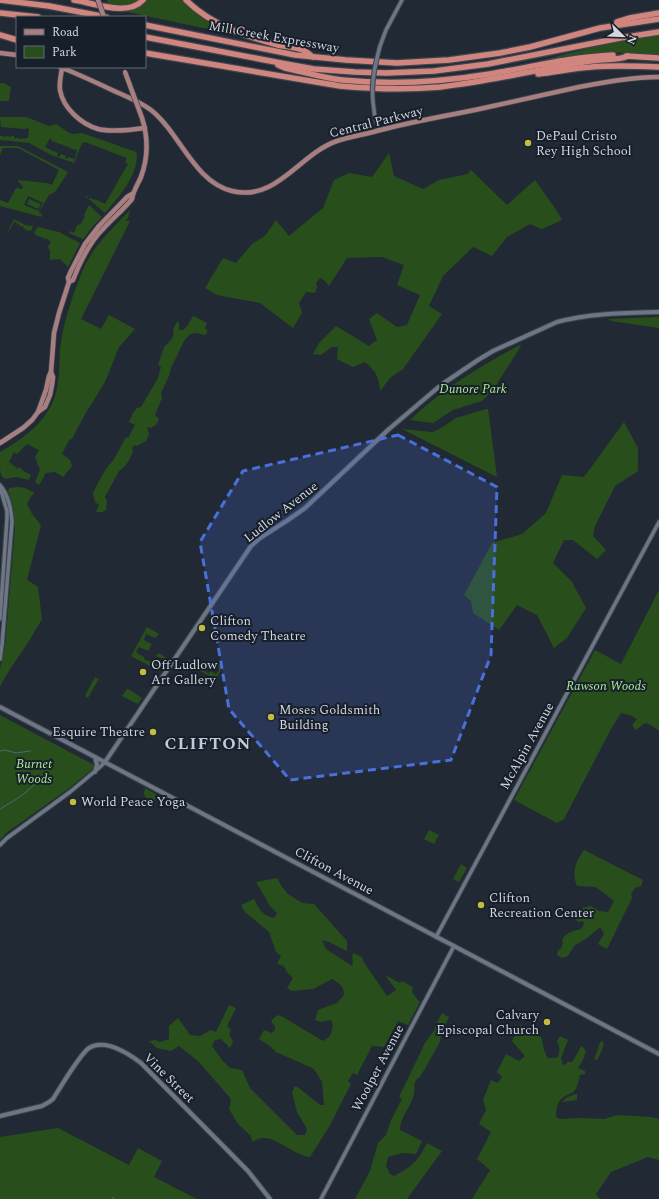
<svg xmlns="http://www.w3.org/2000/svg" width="659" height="1199" font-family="Spectral,serif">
	<rect width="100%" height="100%" fill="#212934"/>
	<!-- green -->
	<g fill="#284f1b" fill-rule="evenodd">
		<path d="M107,0H140C128,7 122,6 108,5Z"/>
		<path d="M146,0H183L198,13L241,36L118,10C130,9 137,10 146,0Z"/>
		<path d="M659,34V55L610,52L578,55L536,62C577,51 617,40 659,34Z"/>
		<polygon points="0,83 4,83 11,87 9,101 0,101"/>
		<path d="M0,117H26L49,126L56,124L65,130L67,132L73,134L82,133L136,152L137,154C137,177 119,197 105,213L84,195L88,197V198L90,199L91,198L94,200L95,199L105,204L128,164L125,162L127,158L85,142L82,143L74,163L51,155L29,143L0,140V136H3L4,137H6V136L11,137V136H14V138H19V139L28,138L29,130L28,128L25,129L1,127ZM50,138L52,141L71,148V149L77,150L75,159L68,157L67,159L65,158L66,156L61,154L59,157L57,156L58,153L54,151H51V150L45,147Z"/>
		<path d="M0,146H18L68,172L65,177L55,192L49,195L39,212L42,214L41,217L0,206V200L8,203L16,188L22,189L23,187L17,180L47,183L52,185L59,170L20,149L16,148H3L0,155ZM28,196L43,203L39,211L24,205Z"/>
		<path d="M389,153L394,176L423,189L439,180L468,174L471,170L507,205L535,180L557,211L562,220L542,229L530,224L507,237L492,256L473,247L443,276L429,306L442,314L403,369L391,377L380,391C379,376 376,372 365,362L353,367L337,359L338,347H332L321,355L313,354L319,343L336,326L369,346L377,340L369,319L377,313L397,327L407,325L420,295L397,285L404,265L382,257L347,258L329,286L325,281L320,278L316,283L317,287L315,293L306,292L299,303L302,313L293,328L260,303L217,295L205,288L223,258L236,263L252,244L265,236L276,220L289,236L323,208L334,180L349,173L372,177Z"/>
		<polygon points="29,199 41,204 38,209 27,204"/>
		<polygon points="89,205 102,217 94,225 83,239 69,233 70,231 74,233 77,225 81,224 85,216 84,215"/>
		<path d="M130,210L128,218L125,221H130L81,319L101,329L109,315L135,329L119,347L105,382L84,416L72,439L69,440L62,454L70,460L72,466L63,477L55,472L46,473L39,485L35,482L40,470L35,457L39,450L27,444L17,454L14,452L6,468L0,465V452C26,437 51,419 57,388C60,375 59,362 60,349C63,324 72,296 82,272C92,247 111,230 130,210Z"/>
		<polygon points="14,219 25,225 33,226 31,231 29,230 28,231 23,228 24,227 22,226 21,227 20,226 20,225 18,224 16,225 17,223 16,222 14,222 9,231 8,231"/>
		<polygon points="38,227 59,232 80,243 68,267 60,259 50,260 50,251 48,247 51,242 46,238 45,240 44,238 35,235 36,234 34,233 37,228"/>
		<path d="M193,316L207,323L205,328L207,330V333L205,335L197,333L190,334L184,341L171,368L169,376L161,393L162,398L155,415L159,419L156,425L151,428L149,427L147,428L149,434L146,441L137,446L134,445L132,448L133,452C130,459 126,467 119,471L105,497L107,501L106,510L102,512H96L99,505L95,502L93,493L99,481L106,469L114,459L126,437L128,438L135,425L129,422L133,413L137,408L141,407L158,378L161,367L158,365L164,347L171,340L174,334L173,329L177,322H179V330H183L188,325Z"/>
		<polygon points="659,317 659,328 611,321 608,319"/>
		<path d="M520,345L521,346L493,390L482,401L453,410L433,423L410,420C443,389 480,366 520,345Z"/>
		<polygon points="486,409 488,409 497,477 402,429 432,432 438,430 456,418"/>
		<polygon points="624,422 638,448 638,471 615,486 595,526 593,536 606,550 597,559 573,540 564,540 553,563 572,582 586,608 567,638 554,648 537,615 517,605 499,630 473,613 471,601 464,595 492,543 522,534 546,513 562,475 584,477"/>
		<path d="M9,462L18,469L19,467L22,469V470L31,475L29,480L16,477L5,479C0,476 0,471 0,465L6,468Z"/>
		<polygon points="19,487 25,488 35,493 31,496 27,504 32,514 41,525 27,580 38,587 42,619 29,641 10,669 0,686 0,669 5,647 15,529 13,506 8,490 9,488"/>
		<polygon points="659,590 659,731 649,724 645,723 636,730 632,725 637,719 630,715 621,713 611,729 564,819 557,823 514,800 595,650 621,664"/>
		<polygon points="147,627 159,634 155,638 146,634 144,639 145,641 152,644 148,651 139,647 136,652 138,653 138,654 144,657 144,659 151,662 150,666 131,656"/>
		<polygon points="159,653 166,658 167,661 160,671 151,666 152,664 153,664 153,662 159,666 162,666 165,661 163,660 163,658 160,658 156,656"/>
		<polygon points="188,660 191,661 190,664 194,666 195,663 206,669 205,671 209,674 210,671 216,674 219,671 219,666 214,665 216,661 223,666 216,679 186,664"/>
		<polygon points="95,677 101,681 98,680 88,698 85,696"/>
		<polygon points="127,689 130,690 142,698 138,704 122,696"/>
		<polygon points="0,715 94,765 94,768 68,789 6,833 0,840"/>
		<polygon points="145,788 157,795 154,802 145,797 144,793"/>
		<polygon points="429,830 439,835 434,844 424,839"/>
		<path d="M584,850L643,880L641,886L635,888L631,894L632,898L607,949L598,944L604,934L600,927L587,938L574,946L568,956L562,958L557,955L558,950L561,949L563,943L562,941C565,932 573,931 581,929L584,924L583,921L578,922L575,918L582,908L591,906L599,911L608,912L614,901L600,890L595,887L577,886C571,872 576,861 584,850Z"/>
		<polygon points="461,864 467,868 459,882 453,879"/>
		<path d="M277,878L282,887L288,894L302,903L314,904L347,941V951L329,942L322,940L326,949L352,966C354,962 351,957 353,953L362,957L363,961L387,996L396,990L385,975L400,983L402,981L413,987L412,992L417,999L420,1002L408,1025L398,1021L384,1047L372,1046L357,1075L353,1073L348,1081L351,1084L329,1127L310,1157C294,1155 279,1139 265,1138C261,1137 256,1140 252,1142L251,1136L238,1124L229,1109L231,1099L198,1061L179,1046L171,1051L157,1048L149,1041L155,1040L160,1042L169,1039V1026L178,1018L190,1035L200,1036L211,1030L216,1032L229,1005L236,1008L227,1026L231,1030L229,1034L233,1042L230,1048L221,1039L215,1040L212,1046L222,1060L230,1068L242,1070L250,1088L297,1135H305L307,1129L297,1112L292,1092L295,1086L299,1088L320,1105H324L322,1082L314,1069L301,1063L276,1052L270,1046L259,1039L264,1030L272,1033L275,1030V1027L271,1021L277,1015L283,1017L323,1041L330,1036L333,1026L331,1020L321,1022L315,1020L318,1010L337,1003L344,995C344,986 339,983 332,979L313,989L292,991L287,988L293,978L286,971L284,966L277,964L281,956L276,952L269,932L245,912L241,905L254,899C259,909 263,916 274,918L277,913L270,906L256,882Z"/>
		<path d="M442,1013L449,1017L443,1029L439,1044L420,1077C412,1081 415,1087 414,1094C411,1107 400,1117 400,1130L422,1141L416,1154L403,1153L388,1157L386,1166L390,1174L394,1176C413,1166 417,1162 427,1143L442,1151L407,1199H355L370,1171L378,1143L386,1135L391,1120L402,1099L399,1097L425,1043L435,1029V1026Z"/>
		<path d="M521,1024L526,1032L541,1037C544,1045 543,1051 548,1058H554L558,1057C560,1051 560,1047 557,1041L560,1036L568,1040L561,1058L563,1066L568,1062H572L577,1054L581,1046L584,1048L586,1052L584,1055L585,1056L578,1068L585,1071V1074L580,1075C579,1079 578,1086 575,1090C573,1093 570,1094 567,1095C558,1099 556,1107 556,1117L560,1119L579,1118L604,1119L617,1115L651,1117L659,1119V1160L648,1157L611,1172L596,1194L598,1197L601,1199H472L490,1170L477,1159L491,1132L479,1124L486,1110L483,1100L491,1080L498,1083L502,1077L497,1072L506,1054L519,1061L525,1056L512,1041Z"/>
		<polygon points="599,1040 603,1042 604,1045 598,1059 596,1060 594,1059 599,1047 598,1047 601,1041"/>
		<polygon points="575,1094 577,1094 577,1100 562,1102 566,1098"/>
		<polygon points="58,1128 129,1165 138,1148 162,1161 154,1177 197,1199 0,1199 0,1137"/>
	</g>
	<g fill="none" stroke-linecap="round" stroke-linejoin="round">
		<!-- stream -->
		<g stroke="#3f6f7a" stroke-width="1">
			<polyline points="0,751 5,750 16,753 30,751"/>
			<path d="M0,809C15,800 29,793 39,778"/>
			<polyline points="112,1197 114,1199"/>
		</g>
		<!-- tertiary casing -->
		<g stroke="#3e444e" stroke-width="5.5">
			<g id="tertiary">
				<polyline points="380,46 386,30 402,0"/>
				<polyline points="373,102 375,118 379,130"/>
				<path d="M0,485C9,496 11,509 12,522L2,645L0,659"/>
				<polyline points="0,619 7,519 7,511 0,487"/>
				<polyline points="0,845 7,838 70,792 100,767 105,762"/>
				<polyline points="436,937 659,522"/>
				<polyline points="321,1199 454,946"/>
			</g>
		</g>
		<!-- secondary casing -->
		<g stroke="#3e444e" stroke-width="6">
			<g id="secondary">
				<polyline points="0,707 659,1054"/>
				<path d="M105,762L251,546L260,538L288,520L305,508L389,429L441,385L478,360L493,351L557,322C590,313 625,313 659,312"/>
				<polyline points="95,772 97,765 95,757"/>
				<path d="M0,1116L42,1106L49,1102L53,1099C60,1088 80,1054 89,1048C105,1038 129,1054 141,1063L248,1171L270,1199"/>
			</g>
		</g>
		<!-- primary casing -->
		<g stroke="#3e444e" stroke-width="6">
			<g id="primary">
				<polyline points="0,53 17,55"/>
				<path d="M60,67C78,74 95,82 112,90C125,96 139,101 151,110C180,133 194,182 232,191C277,202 299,154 337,141C349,137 361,135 373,132C409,122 447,116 484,108C516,101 548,94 579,87C606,82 632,77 659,77"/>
				<path d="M62,68C61,75 59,82 60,90C63,108 81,124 98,129C111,132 131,130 145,128"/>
				<path d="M69,282L73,280C80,262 89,243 103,229C112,219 123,210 132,199C133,191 138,184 141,177C148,158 148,137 142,118"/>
				<polyline points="38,412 46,390 49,376 51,372 54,333 59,313 69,282 68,278 71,271 85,244 99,226 127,197 132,194"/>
				<polyline points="0,443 23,428 32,420 38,412 45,407 50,395 52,385 53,377 51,372"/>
			</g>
		</g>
		<!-- motorway casing -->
		<g stroke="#3e444e" stroke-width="8">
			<g id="motorway">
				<polyline points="0,0 49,6 106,17"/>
				<path d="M74,0C94,3 128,17 143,0"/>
				<path d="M186,0C211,25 245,36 278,45C287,47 298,47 305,51C308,53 310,55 313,57"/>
				<polyline points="0,13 38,17"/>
				<polyline points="617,22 630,18 659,13"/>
				<polyline points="145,25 295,55 346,60 397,63 449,60 500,53 530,47 600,28 659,19"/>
				<polyline points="0,35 17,40"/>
				<polyline points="145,37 286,64 314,69 355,72 386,73 434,71 488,64 620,38 659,32"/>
				<path d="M145,53L340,86C373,89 407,90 440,87C482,82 524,73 566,65C577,63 588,61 599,60C609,59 619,60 628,56"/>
				<polyline points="626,56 659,58"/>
				<path d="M278,65L285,68C304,72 323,78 342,80C391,85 441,82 490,74C531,67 572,57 613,55"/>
				<path d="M538,74C556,72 573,68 591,67C613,65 636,66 659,67"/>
			</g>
		</g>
		<!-- tertiary -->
		<use href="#tertiary" stroke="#6c7684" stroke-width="3.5"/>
		<!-- secondary -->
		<use href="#secondary" stroke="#6c7684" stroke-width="4"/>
		<!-- primary -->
		<use href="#primary" stroke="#a87f80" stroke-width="4.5"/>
		<!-- motorway -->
		<use href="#motorway" stroke="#d0857e" stroke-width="5.5"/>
		<!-- tertiary-bridge casing -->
		<g stroke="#3e444e" stroke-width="5.5" stroke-linecap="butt">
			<path id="tertiary-bridge" d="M373,102C371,83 375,65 380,46"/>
		</g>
		<!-- primary-bridge casing -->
		<g stroke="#3e444e" stroke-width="6" stroke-linecap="butt">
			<g id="primary-bridge">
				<polyline points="98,0 104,17"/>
				<polyline points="125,72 142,118"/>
			</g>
		</g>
		<!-- tertiary-bridge -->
		<use href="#tertiary-bridge" stroke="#6c7684" stroke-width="3.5"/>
		<!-- primary-bridge -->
		<use href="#primary-bridge" stroke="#a87f80" stroke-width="4.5"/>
	</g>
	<!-- marked area -->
	<path fill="#4a70da" fill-opacity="0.2" stroke="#4a70da" stroke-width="3" stroke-dasharray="8 5" stroke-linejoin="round" d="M398,435L497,487L491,655L451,760L290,780L229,709L200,542L243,471Z"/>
	<!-- markers -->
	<g fill="#c2bd3f" stroke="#171f2a" stroke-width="1.5">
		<circle cx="528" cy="143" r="4"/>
		<circle cx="202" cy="628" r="4"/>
		<circle cx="143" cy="672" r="4"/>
		<circle cx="271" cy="717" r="4"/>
		<circle cx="153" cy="732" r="4"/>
		<circle cx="73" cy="802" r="4"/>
		<circle cx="481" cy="905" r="4"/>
		<circle cx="547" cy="1022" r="4"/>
	</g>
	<g text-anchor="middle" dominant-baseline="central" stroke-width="4" stroke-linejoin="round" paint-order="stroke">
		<!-- street labels -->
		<g font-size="13" fill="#d2d7df" stroke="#171f2a">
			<text transform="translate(274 37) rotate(10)">Mill Creek Expressway</text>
			<text transform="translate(376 122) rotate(-14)">Central Parkway</text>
			<text transform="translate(281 512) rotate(-38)">Ludlow Avenue</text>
			<text transform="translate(527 746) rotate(-61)">McAlpin Avenue</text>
			<text transform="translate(334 871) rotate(28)">Clifton Avenue</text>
			<text transform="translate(378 1068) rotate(-62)">Woolper Avenue</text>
			<text transform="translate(169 1078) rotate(44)">Vine Street</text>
		</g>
		<!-- poi labels -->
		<g font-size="13" fill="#d2d7df" stroke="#171f2a" text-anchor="start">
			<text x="536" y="136">DePaul Cristo<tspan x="536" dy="15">Rey High School</tspan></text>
			<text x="210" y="621">Clifton<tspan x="210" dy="15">Comedy Theatre</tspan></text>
			<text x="151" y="665">Off Ludlow<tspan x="151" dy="15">Art Gallery</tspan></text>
			<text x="279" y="710">Moses Goldsmith<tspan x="279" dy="15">Building</tspan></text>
			<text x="145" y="732" text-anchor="end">Esquire Theatre</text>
			<text x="81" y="802">World Peace Yoga</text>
			<text x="489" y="898">Clifton<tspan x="489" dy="15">Recreation Center</tspan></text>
			<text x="539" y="1015" text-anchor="end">Calvary<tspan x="539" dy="15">Episcopal Church</tspan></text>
		</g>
		<!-- park labels -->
		<g font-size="13" font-style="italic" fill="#a8ea93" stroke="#171f2a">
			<text x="473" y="389">Dunore Park</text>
			<text x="606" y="686">Rawson Woods</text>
			<text x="34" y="764">Burnet<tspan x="34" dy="15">Woods</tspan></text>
		</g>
		<!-- district labels -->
		<g font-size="17" font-weight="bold" letter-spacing="1" fill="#c0cbda" stroke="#171f2a">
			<text x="208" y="744">CLIFTON</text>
		</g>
	</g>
	<!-- legend -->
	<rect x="16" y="16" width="130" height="52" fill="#171f2a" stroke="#626972"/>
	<rect x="24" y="29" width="20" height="6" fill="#a87f80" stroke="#626972"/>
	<text x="52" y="36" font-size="12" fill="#d2d7df">Road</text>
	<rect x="24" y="46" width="20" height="12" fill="#284f1b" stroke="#626972"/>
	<text x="52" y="56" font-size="12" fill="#d2d7df">Park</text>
	<!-- north arrow -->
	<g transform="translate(623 36) rotate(113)" stroke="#171f2a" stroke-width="3" paint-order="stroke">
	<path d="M0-3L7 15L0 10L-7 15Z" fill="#d2d7df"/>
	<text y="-6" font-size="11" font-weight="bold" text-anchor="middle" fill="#d2d7df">N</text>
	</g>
</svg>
